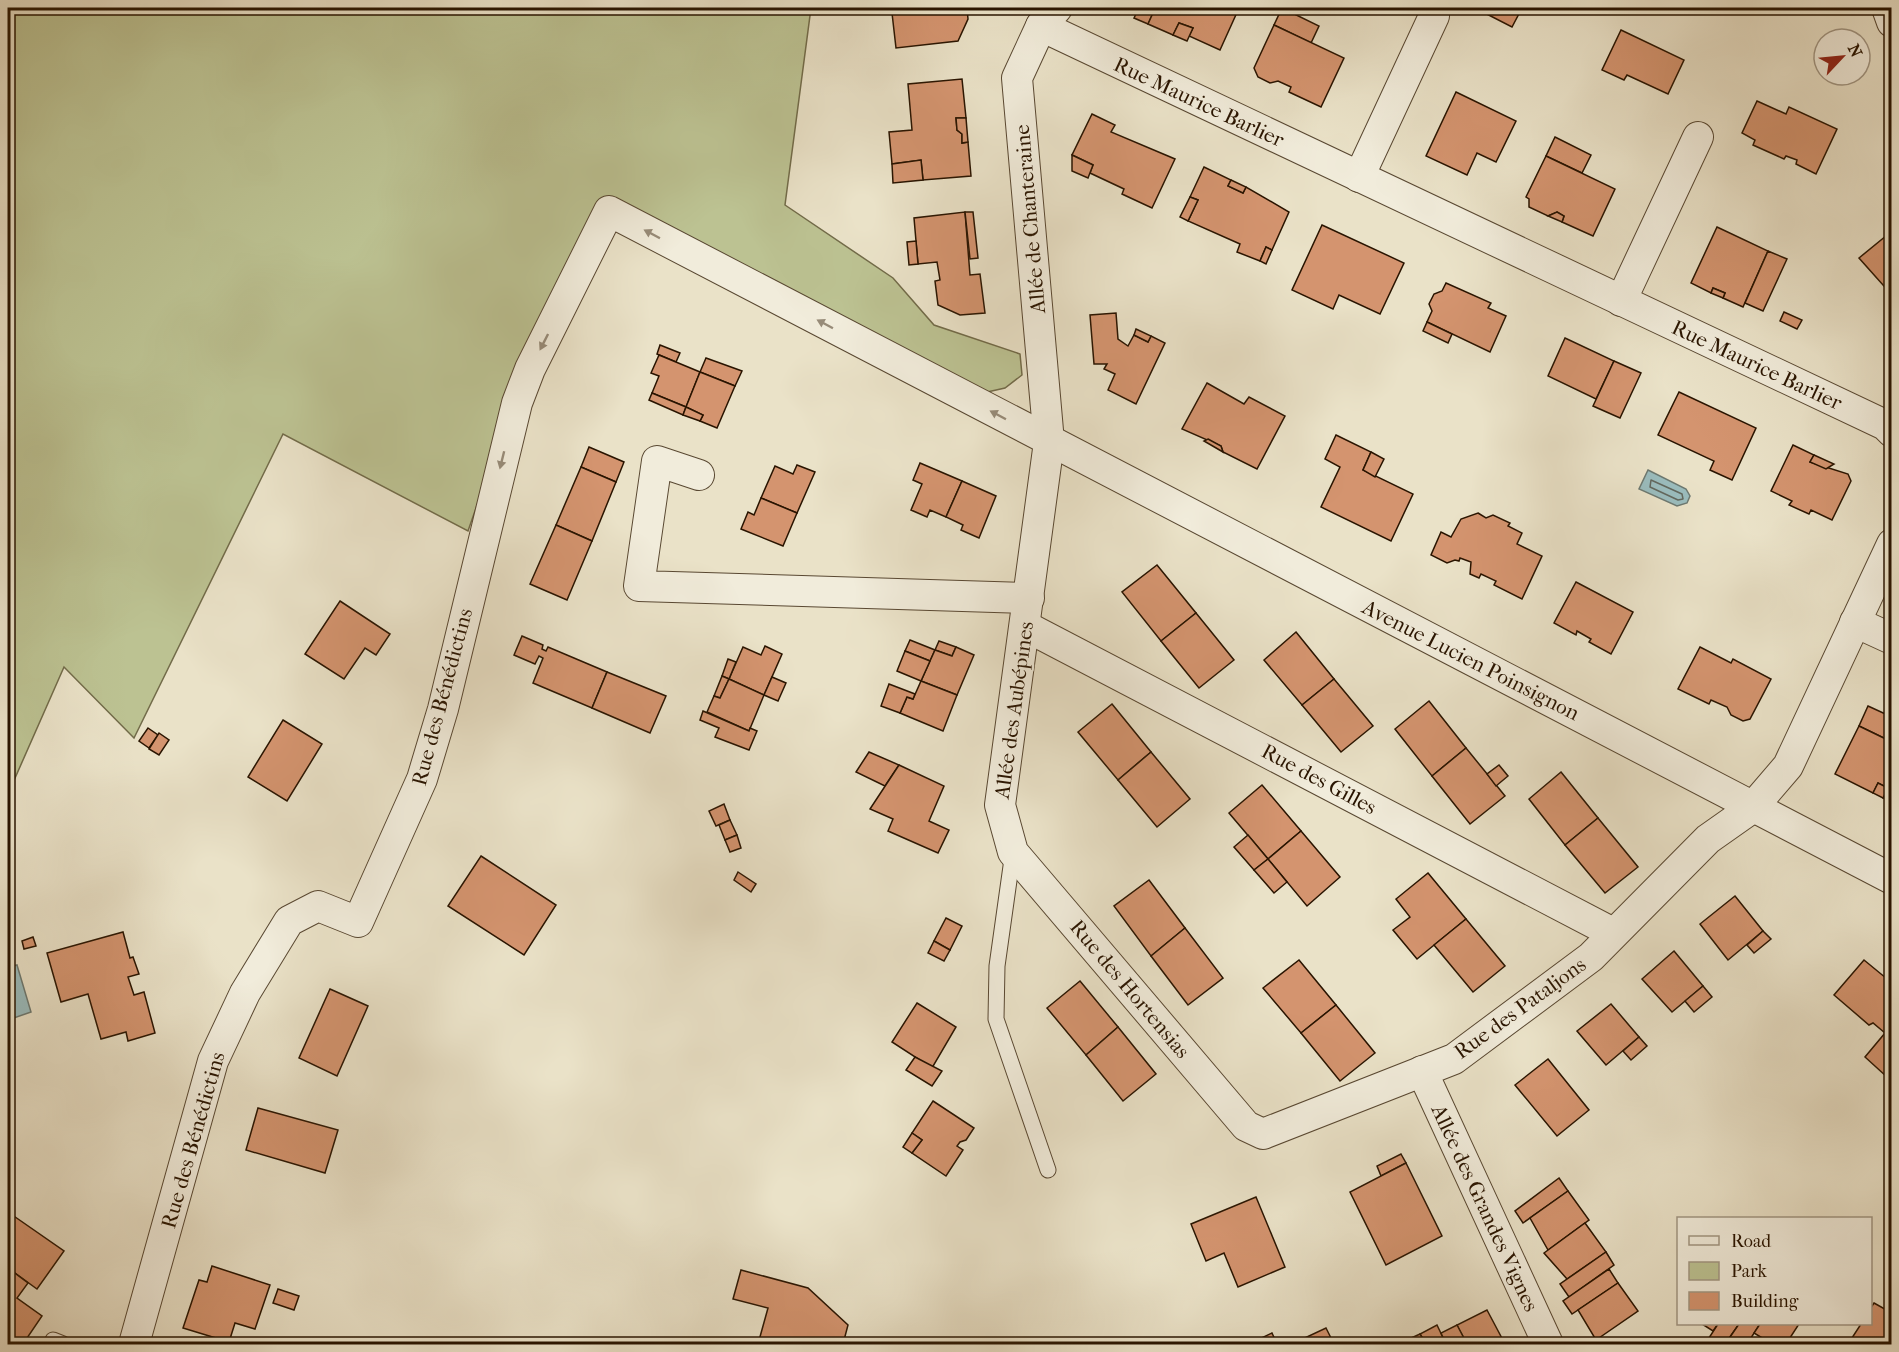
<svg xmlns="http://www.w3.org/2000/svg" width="1899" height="1352" font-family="'IM FELL French Canon',serif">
	<rect width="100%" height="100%" fill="#eae2c8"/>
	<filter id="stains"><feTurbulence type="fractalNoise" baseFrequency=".00333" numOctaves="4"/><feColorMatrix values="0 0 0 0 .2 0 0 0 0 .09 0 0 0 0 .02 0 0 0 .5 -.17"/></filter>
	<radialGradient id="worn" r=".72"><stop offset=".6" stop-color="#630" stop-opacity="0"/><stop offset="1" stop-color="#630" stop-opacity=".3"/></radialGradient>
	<!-- green -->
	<polygon fill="#bcc292" stroke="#726b49" stroke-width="1.5" points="8,8 811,8 785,205 893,278 934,325 1020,354 1022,375 1005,388 965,397 609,211 497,448 468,531 283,434 134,738 64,667 8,794"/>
	<!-- water -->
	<g fill="#9abcbd" stroke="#6d7971" stroke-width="1.5">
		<polygon points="1648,470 1686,489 1690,496 1687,503 1677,506 1639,489"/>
		<polygon points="17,965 31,1012 8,1020 8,967"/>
	</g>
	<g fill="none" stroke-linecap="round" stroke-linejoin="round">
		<!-- shore -->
		<polygon stroke="#62685e" stroke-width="1.5" points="1651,480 1682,494 1683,499 1678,500 1650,487"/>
	</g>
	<!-- building -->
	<g fill="#d4946f" stroke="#291400" stroke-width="1.5">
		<polygon points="896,8 967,8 968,19 958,41 896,48 892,13 897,13"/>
		<polygon points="1139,8 1153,13 1148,24 1134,18"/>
		<polygon points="1141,8 1239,8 1220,50 1189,36 1193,28 1179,23 1173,35 1148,24 1153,13"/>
		<polygon points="1282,8 1319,26 1311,43 1274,25"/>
		<polygon points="1475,8 1522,8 1512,27"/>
		<polygon points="1179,23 1193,28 1187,41 1173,35"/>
		<polygon points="1274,25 1344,58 1321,107 1289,92 1291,87 1278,81 1270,83 1258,77 1254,68"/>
		<polygon points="1621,30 1684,60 1668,94 1627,75 1624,80 1602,70"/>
		<polygon points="962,79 966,118 956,118 957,130 962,134 962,143 968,142 971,176 923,180 921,160 892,164 889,132 912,130 908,84"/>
		<polygon points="1456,92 1516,121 1496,162 1477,153 1467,175 1426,156"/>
		<polygon points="1757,101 1786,114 1789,107 1837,129 1816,174 1796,164 1797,160 1786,156 1784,159 1753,145 1755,140 1742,133"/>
		<polygon points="1092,114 1115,125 1111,132 1175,159 1152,208 1122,194 1124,189 1090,173 1093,165 1072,155"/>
		<polygon points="956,118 966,118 968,142 962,143 962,134 957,130"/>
		<polygon points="1555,137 1591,155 1582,173 1546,156"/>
		<polygon points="1072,155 1093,165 1088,178 1072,171"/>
		<polygon points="1546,156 1615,189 1593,236 1562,222 1564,216 1557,212 1548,216 1529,207 1529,199 1526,197"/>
		<polygon points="921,160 923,180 893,183 892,164"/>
		<polygon points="1204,167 1231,180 1228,186 1243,193 1246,187 1289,212 1272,250 1266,247 1260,261 1237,252 1240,244 1188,221 1198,200 1190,197"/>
		<polygon points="1231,180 1246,187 1243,193 1228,186"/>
		<polygon points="1190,197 1198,200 1188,221 1180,217"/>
		<polygon points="965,212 970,275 980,274 985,313 960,315 938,305 935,281 940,280 937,262 918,264 914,218"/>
		<polygon points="965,212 973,212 978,258 970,259"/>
		<polygon points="1557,212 1564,216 1562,222 1548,216"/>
		<polygon points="1322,225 1404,263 1380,314 1339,295 1333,309 1292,290"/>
		<polygon points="1717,227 1768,251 1743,307 1723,298 1725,293 1713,288 1711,293 1691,283"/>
		<polygon points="1892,231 1892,293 1891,294 1859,258"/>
		<polygon points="916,241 918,264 909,265 907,242"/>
		<polygon points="1266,247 1272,250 1266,264 1260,261"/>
		<polygon points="1768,251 1787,259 1763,311 1745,303"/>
		<polygon points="1446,283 1491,303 1488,308 1506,316 1490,352 1427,322 1432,311 1429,304 1434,294 1442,291"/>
		<polygon points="1713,288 1725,293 1723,298 1711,293"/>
		<polygon points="1784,312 1802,320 1797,329 1780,321"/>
		<polygon points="1116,313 1118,339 1128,346 1134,335 1148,342 1151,336 1165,343 1136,404 1108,390 1115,374 1104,369 1107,364 1094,364 1090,315"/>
		<polygon points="1427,322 1452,334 1448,343 1423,331"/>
		<polygon points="1136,329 1151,336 1148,342 1134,335"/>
		<polygon points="1565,338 1614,361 1596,399 1548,376"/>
		<polygon points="660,345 680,353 676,362 657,354"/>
		<polygon points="659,355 700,372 686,407 652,393 659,376 651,373"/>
		<polygon points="706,358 742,371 735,386 700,372"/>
		<polygon points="1614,361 1641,373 1620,418 1593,406"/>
		<polygon points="700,372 735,386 717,428 700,421 703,415 686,407"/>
		<polygon points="1207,383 1244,404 1249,397 1285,416 1257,469 1223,452 1221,446 1182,429"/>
		<polygon points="1679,392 1756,428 1732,480 1710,470 1714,461 1658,435"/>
		<polygon points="652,393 686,407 683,415 649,400"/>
		<polygon points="686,407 703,415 700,421 683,415"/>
		<polygon points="1336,435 1371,452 1363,470 1413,494 1391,541 1321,507 1340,467 1325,459"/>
		<polygon points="1208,439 1221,446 1223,452 1204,441"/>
		<polygon points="1793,445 1814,455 1810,462 1848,474 1851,481 1832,520 1811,510 1809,514 1789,505 1792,501 1771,491"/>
		<polygon points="589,447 624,462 616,482 581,467"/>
		<polygon points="1371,452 1384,459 1375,477 1363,470"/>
		<polygon points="1814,455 1834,464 1826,469 1810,462"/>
		<polygon points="920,463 962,481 946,517 930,510 927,517 911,510 922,484 913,480"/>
		<polygon points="797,465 815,472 797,513 761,498 775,466 793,474"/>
		<polygon points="581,467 616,482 592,541 556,525"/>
		<polygon points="962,481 996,496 979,538 961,530 963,525 946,517"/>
		<polygon points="761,498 797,513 783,546 741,529 748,512 754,515"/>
		<polygon points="1478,513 1486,518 1493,515 1510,523 1508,526 1522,533 1517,544 1542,556 1522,599 1494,585 1496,581 1481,574 1479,578 1470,574 1471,562 1460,558 1459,561 1455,560 1447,563 1431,555 1441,532 1451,537 1461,519"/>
		<polygon points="556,525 592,541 567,600 530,584"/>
		<polygon points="1157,565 1196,613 1161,641 1122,592"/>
		<polygon points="1576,582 1633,612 1611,654 1589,642 1591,639 1577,631 1576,635 1554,623"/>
		<polygon points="340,601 390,634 376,655 365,648 344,679 305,654"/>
		<polygon points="1196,613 1234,660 1199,688 1161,641"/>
		<polygon points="1296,632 1334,679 1302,705 1264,660"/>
		<polygon points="522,636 543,645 542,649 546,651 548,647 607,672 592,708 533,683 543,658 539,656 535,664 514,655"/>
		<polygon points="910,640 935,650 930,661 905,651"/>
		<polygon points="939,641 956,647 952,656 935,650"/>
		<polygon points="765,646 782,654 764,695 729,679 743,647 761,655"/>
		<polygon points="956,647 974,655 957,695 921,681 935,650 952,656"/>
		<polygon points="1700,647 1731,663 1733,659 1771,679 1750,719 1743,721 1731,715 1727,707 1711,700 1709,704 1678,689"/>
		<polygon points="905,651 930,661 921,681 897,671"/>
		<polygon points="728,659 736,662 729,679 722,676"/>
		<polygon points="607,672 666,696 650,733 592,708"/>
		<polygon points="722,676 729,679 720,698 714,696"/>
		<polygon points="772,677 786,683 778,701 764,695"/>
		<polygon points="729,679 764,695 749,731 707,712 714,696 720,698"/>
		<polygon points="1334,679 1373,726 1341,752 1302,705"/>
		<polygon points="921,681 957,695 943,731 900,713 907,697 913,699"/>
		<polygon points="889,684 915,694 913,699 907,697 900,713 881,706"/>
		<polygon points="1429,701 1466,748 1432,776 1395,729"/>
		<polygon points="1112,704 1151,752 1118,780 1078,732"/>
		<polygon points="1868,706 1892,717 1892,742 1859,726"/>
		<polygon points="703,711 749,731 750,728 757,731 749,750 715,737 719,728 700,720"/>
		<polygon points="283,720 322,744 287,801 248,777"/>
		<polygon points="1859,726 1892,742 1892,802 1883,798 1888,788 1878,783 1873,793 1835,774"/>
		<polygon points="148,728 158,735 149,748 139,741"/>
		<polygon points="159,733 169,740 159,755 149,749"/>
		<polygon points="1466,748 1505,796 1470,824 1432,776"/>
		<polygon points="869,752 899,765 885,786 856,772"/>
		<polygon points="1151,752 1190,799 1157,827 1118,780"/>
		<polygon points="899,765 944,786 929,821 949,830 938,853 888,831 893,819 870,809"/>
		<polygon points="1499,765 1508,776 1496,786 1487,774"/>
		<polygon points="1561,772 1598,818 1565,845 1529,799"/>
		<polygon points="1878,783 1888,788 1883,798 1873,793"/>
		<polygon points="1262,785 1301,831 1268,859 1229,813"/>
		<polygon points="724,804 730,820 716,826 709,811"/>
		<polygon points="1598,818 1638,867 1605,893 1565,845"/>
		<polygon points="730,820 737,835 725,840 719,825"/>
		<polygon points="1301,831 1340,877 1307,906 1268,859"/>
		<polygon points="737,835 741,848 730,852 725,840"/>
		<polygon points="1248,835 1268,859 1254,870 1234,847"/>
		<polygon points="481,856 556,905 524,955 448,906"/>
		<polygon points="1268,859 1287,882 1274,893 1254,870"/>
		<polygon points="738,872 756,884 751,892 734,880"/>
		<polygon points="1428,873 1466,919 1417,959 1393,930 1410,917 1396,899"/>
		<polygon points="1149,880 1185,928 1151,956 1114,906"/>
		<polygon points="1735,896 1763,931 1728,960 1700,924"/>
		<polygon points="946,918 962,926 950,950 934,941"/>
		<polygon points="1466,919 1505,966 1473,992 1434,945"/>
		<polygon points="1185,928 1223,978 1188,1005 1151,956"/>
		<polygon points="1763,931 1771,939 1754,953 1747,945"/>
		<polygon points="123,932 130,958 133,957 139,974 128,977 134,995 144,992 155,1033 128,1041 126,1032 101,1039 88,994 61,1002 47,953"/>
		<polygon points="33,937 36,946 24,949 22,941"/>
		<polygon points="934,941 950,950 944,961 928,953"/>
		<polygon points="1674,951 1703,986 1672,1012 1642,979"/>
		<polygon points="1299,960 1336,1005 1301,1033 1263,988"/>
		<polygon points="1864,960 1892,983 1892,1072 1887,1077 1865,1057 1885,1033 1873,1023 1869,1025 1834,995"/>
		<polygon points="1080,981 1118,1027 1086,1055 1047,1008"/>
		<polygon points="1703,986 1712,997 1694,1012 1685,1001"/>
		<polygon points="330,989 368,1006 337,1076 299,1058"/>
		<polygon points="917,1003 956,1027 932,1068 892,1042"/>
		<polygon points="1611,1004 1639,1037 1606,1065 1577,1031"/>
		<polygon points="1336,1005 1375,1053 1340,1081 1301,1033"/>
		<polygon points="1118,1027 1156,1074 1123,1101 1086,1055"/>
		<polygon points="1639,1037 1647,1046 1631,1060 1623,1051"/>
		<polygon points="915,1057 942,1071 932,1086 906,1070"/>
		<polygon points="1548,1059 1589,1110 1557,1136 1515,1085"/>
		<polygon points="933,1101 974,1128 966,1140 960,1142 957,1146 963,1150 946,1176 912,1153 922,1140 912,1133"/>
		<polygon points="258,1108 338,1130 325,1173 246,1150"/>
		<polygon points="912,1133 922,1140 912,1153 903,1147"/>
		<polygon points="1401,1154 1406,1163 1381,1176 1377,1166"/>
		<polygon points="1406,1163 1442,1236 1386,1265 1350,1192"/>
		<polygon points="1559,1178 1568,1191 1523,1223 1515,1211"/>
		<polygon points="1568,1191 1589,1220 1548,1250 1530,1218"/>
		<polygon points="1256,1197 1285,1267 1238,1287 1224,1253 1206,1261 1191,1224"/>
		<polygon points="8,1212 64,1251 37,1289 8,1268"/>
		<polygon points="1585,1223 1606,1252 1567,1279 1544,1253"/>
		<polygon points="1606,1252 1614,1265 1569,1297 1560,1284"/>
		<polygon points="212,1266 270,1285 255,1329 235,1323 229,1342 183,1328 199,1280 207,1282"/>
		<polygon points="8,1268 28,1283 17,1298 42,1316 23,1344 8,1344"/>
		<polygon points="1609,1269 1618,1283 1572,1314 1563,1301"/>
		<polygon points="741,1270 808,1288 848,1325 843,1344 758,1344 768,1308 733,1299"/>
		<polygon points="1618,1283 1638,1311 1596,1340 1578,1310"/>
		<polygon points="278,1289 299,1296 294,1310 273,1303"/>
		<polygon points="1874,1303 1892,1313 1887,1324 1892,1327 1892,1344 1848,1344 1861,1324 1870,1324 1870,1309"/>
		<polygon points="1487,1310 1505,1344 1467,1344 1457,1325"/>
		<polygon points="1702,1324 1718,1324 1713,1331"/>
		<polygon points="1718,1324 1739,1324 1725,1344 1705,1344"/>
		<polygon points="1739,1324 1760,1324 1747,1344 1735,1344 1728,1340"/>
		<polygon points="1760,1324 1799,1324 1786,1344 1772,1344 1754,1333"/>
		<polygon points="1437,1325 1446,1344 1426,1344 1420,1334"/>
		<polygon points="1457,1325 1467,1344 1446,1344 1441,1333"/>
		<polygon points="1326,1328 1334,1344 1295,1344 1294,1343"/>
		<polygon points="1272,1333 1277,1344 1259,1344 1257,1340"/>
		<polygon points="1420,1334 1426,1344 1398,1344"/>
	</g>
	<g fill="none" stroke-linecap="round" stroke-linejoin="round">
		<!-- lane casing -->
		<g stroke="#594832" stroke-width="17">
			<g id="lane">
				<polyline points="1013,852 997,966 996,1019 1048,1170"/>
				<polyline points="53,1340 63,1344"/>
			</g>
		</g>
		<!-- street casing -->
		<g stroke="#594832" stroke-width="32">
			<g id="street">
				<polyline points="1057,8 1041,26 1017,78 1049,442 1000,805 1013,852 1246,1126 1263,1134 1454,1059 1591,957 1708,839 1752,808 1788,766 1892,544"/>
				<polyline points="1887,8 1892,22"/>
				<polyline points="1041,26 1885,425 1892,432"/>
				<polyline points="1359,177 1434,16"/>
				<polyline points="1621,301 1698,137"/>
				<polyline points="699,475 657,461 639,586 1029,598"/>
				<polyline points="1855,622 1892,639"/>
				<polyline points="1025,626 1613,933"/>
				<polyline points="1422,1071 1548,1344"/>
				<polyline points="134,1344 213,1061 245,993 289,921 318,906 358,922 422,779 443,709 517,403 530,369 609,211 1892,879"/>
			</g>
		</g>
		<!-- lane -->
		<use href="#lane" stroke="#f1ecdb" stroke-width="15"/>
		<!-- street -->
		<use href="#street" stroke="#f1ecdb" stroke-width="30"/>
	</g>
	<!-- one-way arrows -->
	<defs><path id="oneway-solid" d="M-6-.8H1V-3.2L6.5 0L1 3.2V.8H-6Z" transform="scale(1.5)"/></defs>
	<g fill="#978b78">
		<use href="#oneway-solid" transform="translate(652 234) rotate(-152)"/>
		<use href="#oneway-solid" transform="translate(825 324) rotate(-152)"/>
		<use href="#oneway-solid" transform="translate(544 342) rotate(117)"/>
		<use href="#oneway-solid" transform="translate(998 415) rotate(-152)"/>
		<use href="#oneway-solid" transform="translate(502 460) rotate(104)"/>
	</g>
	<g text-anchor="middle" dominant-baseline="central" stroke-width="4.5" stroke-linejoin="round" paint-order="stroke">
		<!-- street labels -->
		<g font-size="21" fill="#291400" stroke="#f1ecdb">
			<text transform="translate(1199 102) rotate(25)">Rue Maurice Barlier</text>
			<text transform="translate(1030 219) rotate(-95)">Allée de Chanteraine</text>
			<text transform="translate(1757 365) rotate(25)">Rue Maurice Barlier</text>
			<text transform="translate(1471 660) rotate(27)">Avenue Lucien Poinsignon</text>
			<text transform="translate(442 697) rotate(-75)">Rue des Bénédictins</text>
			<text transform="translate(1014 710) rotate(-82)">Allée des Aubépines</text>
			<text transform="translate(1319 779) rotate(28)">Rue des Gilles</text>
			<text transform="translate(1130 989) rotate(50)">Rue des Hortensias</text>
			<text transform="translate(1520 1008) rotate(-36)">Rue des Pataljons</text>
			<text transform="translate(193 1140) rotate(-74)">Rue des Bénédictins</text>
			<text transform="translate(1485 1208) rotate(65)">Allée des Grandes Vignes</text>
		</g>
	</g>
	<!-- margin -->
	<rect width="1899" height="1352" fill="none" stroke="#eae2c8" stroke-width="30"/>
	<rect x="9" y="9" width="1881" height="1334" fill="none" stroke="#291400" stroke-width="3"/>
	<rect x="15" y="15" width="1869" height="1322" fill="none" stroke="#291400" stroke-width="1.5"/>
	<!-- legend -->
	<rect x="1677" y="1217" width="195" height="108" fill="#f1ecdb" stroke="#a19683" stroke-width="1.5"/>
	<rect x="1689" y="1236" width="30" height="9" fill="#f1ecdb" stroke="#a19683" stroke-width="1.5"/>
	<text x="1731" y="1247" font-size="18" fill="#291400">Road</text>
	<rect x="1689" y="1262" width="30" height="18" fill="#bcc292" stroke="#a19683" stroke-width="1.5"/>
	<text x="1731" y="1277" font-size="18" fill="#291400">Park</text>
	<rect x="1689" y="1292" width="30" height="18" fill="#d4946f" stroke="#a19683" stroke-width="1.5"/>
	<text x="1731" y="1307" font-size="18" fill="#291400">Building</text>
	<!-- north arrow -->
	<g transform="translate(1842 57) rotate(64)"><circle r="28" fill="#f1ecdb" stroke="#a19683" stroke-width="1.5"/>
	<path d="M0-4.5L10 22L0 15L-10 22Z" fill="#8f2418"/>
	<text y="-9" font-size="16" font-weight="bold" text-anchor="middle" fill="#291400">N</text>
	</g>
	<rect width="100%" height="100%" filter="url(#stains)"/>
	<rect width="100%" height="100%" fill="url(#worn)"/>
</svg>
